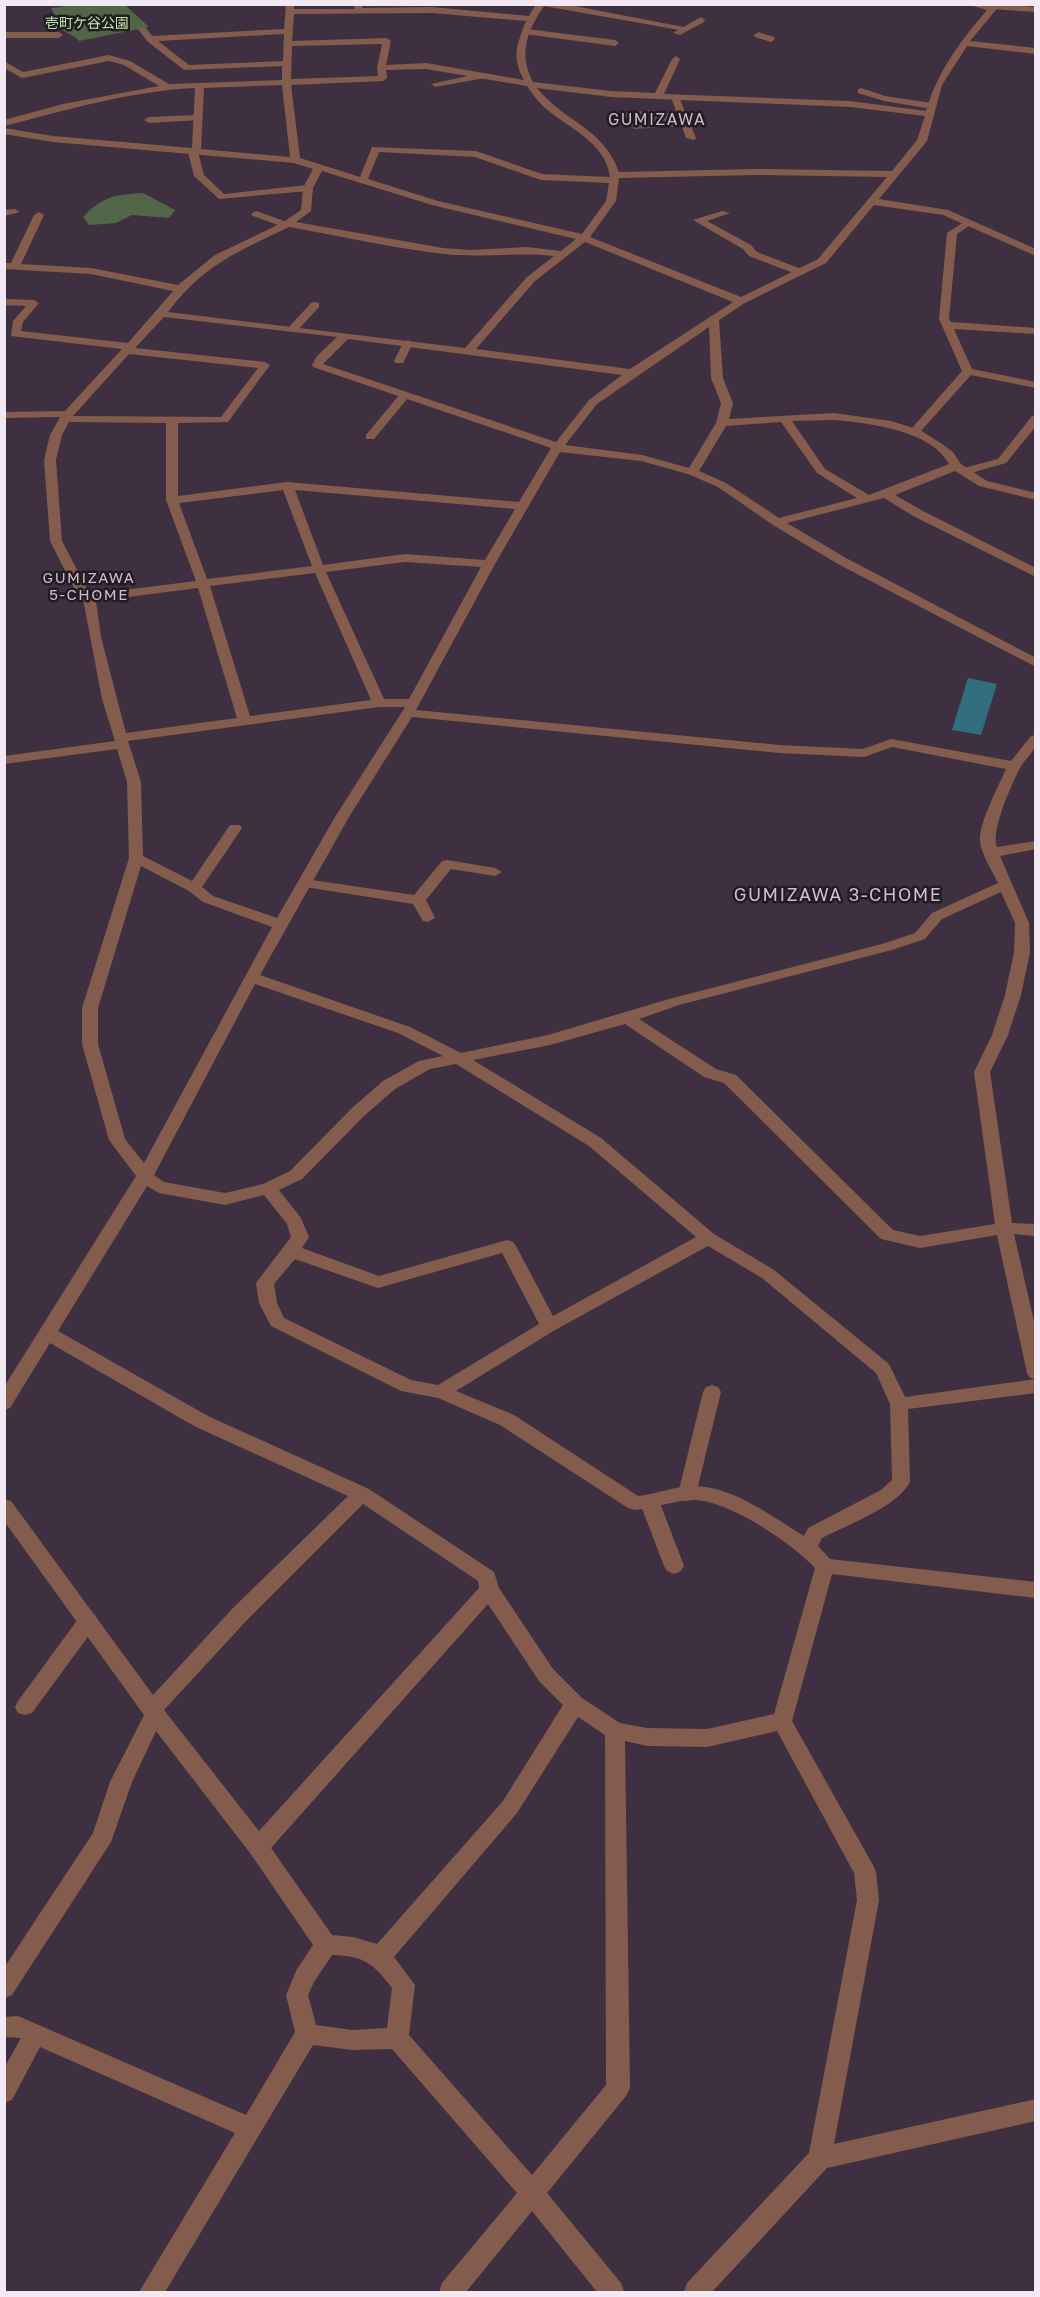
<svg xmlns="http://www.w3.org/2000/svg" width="1040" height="2297" font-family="'Golos Text','Noto Sans JP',sans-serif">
	<rect width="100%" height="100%" fill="#3f3041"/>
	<!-- green -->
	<g fill="#536548">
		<path d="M86,4L125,5L149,27L79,41C75,36 73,36 67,33C59,29 55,16 51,8Z"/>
		<polygon points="654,110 657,114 675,113 679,126 634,129 624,113"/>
		<path d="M143,193L175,210L169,218L132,215L116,223L89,225L83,217C103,196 114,195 143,193Z"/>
	</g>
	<!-- water -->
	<polygon fill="#336e80" points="968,678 997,684 981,735 952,730"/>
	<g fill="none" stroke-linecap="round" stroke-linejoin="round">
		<!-- service -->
		<g fill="#835c4d" fill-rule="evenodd">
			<polygon points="995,4 1036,7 1036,12 992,9 991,7"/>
			<polygon points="701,17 705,20 704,22 680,35 673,33"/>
			<polygon points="527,29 615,40 619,43 615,46 524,34 524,30"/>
			<polygon points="758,32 774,37 775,39 771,42 755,37 754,35"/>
			<polygon points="482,73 485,74 485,78 435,87 431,84"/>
			<polygon points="861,88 885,96 932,103 937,106 932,109 884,101 858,93 858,89"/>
			<polygon points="672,95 679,97 696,138 694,140 686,138 671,97"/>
			<polygon points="198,115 203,118 201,120 149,123 144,120 149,117"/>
			<polygon points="193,149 198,152 204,175 224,194 308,185 313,188 308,191 219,199 194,176 188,152"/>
			<polygon points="256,211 290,223 291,225 286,228 253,216 251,214"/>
			<polygon points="722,211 730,213 707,221 751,245 757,252 804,270 804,274 796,274 749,256 743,249 693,220"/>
			<polygon points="965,221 973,223 957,234 949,319 951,322 1036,328 1036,334 954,329 972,369 1036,382 1036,388 971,375 920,432 916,433 910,430 912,428 962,371 939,319 947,233"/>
			<polygon points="315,302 319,303 319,307 297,331 289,331 289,327 311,303"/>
			<polygon points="408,340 413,343 403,363 395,363 394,361 403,343"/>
			<polygon points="404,393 408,394 408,398 374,439 366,439 366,435 400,394"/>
			<polygon points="1036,415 1036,426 1006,463 964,475 960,473 960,469 998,459 1032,416"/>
			<polygon points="447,860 495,868 502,872 495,876 451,869 426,900 435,918 428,922 423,921 413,904 305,887 298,883 305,879 414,895 442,861"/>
			<polygon points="712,1385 718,1387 721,1392 696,1494 694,1499 687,1501 680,1499 678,1494 703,1392 706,1387"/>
			<polygon points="650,1496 657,1498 660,1503 684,1566 681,1571 674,1574 667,1571 664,1566 640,1503 643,1498"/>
			<polygon points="88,1613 95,1615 98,1621 95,1627 32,1713 25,1715 18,1713 15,1707 18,1701 81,1615"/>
		</g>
		<!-- minor -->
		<g fill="#835c4d" fill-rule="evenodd">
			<path d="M286,4H294V9H354L355,4H363L362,8L432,7L529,16L536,4H564L689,28L685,31L544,6C527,31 518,54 533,82L611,91L655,93L672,59L676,56L680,59L664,94L850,101L926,111C938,70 960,42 987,10L966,4H1001L970,41L1036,48V54L967,46L942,85L927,141L879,199L948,210L1036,249V256L943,215L874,205L826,263L745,303L719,320L723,378L733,403L729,419L834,413L891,421L920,430L942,444L953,452L961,464L987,481L1036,493V500L979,486L955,471L895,495L923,511L1036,568V577L915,517L884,498L787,523L846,558L1036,658V667L838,564L773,525L718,487L688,474L641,461L560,452L495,564L416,710L779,745L863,749L891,739L1011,761L1031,736L1036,735C1036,754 1029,753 1020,768C1012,783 990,832 997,847L1036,841V849L1000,856L1029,923L1030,952L1021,995L1008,1035L990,1072L1012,1223L1036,1224V1236L1014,1234L1036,1330V1379L1030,1378L1027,1373L997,1235L920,1248L881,1239L724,1083L704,1077L625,1024L550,1045L473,1060L601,1138L714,1234L774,1270L889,1364L905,1397L1036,1379V1393L908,1409L910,1482C897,1507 847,1525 822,1538L818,1546L830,1559L1036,1582V1598L832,1574L792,1721L873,1865L876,1872L879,1900L834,2144L1036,2099V2121L827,2168L712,2292H684L687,2283L809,2153L857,1900L854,1873L777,1731L707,1747L647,1746L625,1741L630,2088L626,2096L547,2193L621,2283L624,2292H597L532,2211L466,2292H439L442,2283L517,2193L392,2049L352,2050L313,2045L165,2292H139L235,2133L40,2047L12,2100L4,2103V2068L21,2038L4,2037V2017L18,2016L246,2115L295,2032L286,1995L297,1969L313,1945L250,1853L156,1731L132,1782L111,1842L12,1995L4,1998V1968L93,1833L110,1782L144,1715L4,1521V1499L11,1501L153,1695L233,1608L348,1496L194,1426L50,1343L10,1408L4,1410V1387L136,1176L109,1140L82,1044V1008L129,858L127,782L117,749L4,764V756L115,741L102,699L83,599L74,588L50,541L44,460L50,435L60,417L4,418V412L65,411L122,349L11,336L13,321L26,306L4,305V299L34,300L39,303L23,322L21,331L128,343L173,291L91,274L4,269V263H11L34,215L39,212L44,215L21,264L91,268L178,285L215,255L282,223L301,210L303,188L313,169L294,163L53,142L4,134V128L53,136L192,148L195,88C131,91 67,110 4,126V120L63,104L159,86L124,65L109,61L22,78L4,68V61L23,72L109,55L130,61L169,84L282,80V66L184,70L147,41L138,29L145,27L152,36L284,29ZM432,13L526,21C517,45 511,56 524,80L426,63L386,65L391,41L387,38L292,41L294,14ZM284,34L283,61L189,65L158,41ZM382,44L377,68L378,76L291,79L292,46ZM426,69L527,86C532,93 538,102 545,108C569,129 605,141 610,177L542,174L476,151L372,147L360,177L300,158L291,85L383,81L387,78L386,70ZM282,85L290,157L201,149L204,88ZM537,88L611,97L850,107L925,116L917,140L892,171L756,169L619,172C603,127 564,122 537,88ZM379,152L475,157L541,180L609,183L606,201L582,234L438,201L368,179ZM322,171L432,205L576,239L561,251L527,247L469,250L443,248L296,222L311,211L313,188ZM756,175L887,177L818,259L741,297L590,237L616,201L619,178ZM289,227C341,236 392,248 444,254C481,258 517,252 554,256L527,277L465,348L168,312C203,265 239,251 289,227ZM585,242L733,302L630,369L476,349L535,281ZM164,317L337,337L317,356L312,365L313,367L551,448L519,502L287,482L178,496V423L228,422L270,365L265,362L135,348ZM709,327L711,378L721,403L716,423L689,468L642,455L565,445L597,404ZM348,339L622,375L589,400L556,442L323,364ZM129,354L258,368L221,417L73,416ZM834,420C868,423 931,430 949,464L869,495L825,469L792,421ZM69,422L166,423V500L196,581L92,594L86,587L62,541L56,460L62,435ZM781,422L817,473L857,498L779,518L726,483L699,471L726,426ZM283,490L312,566L207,579L179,503ZM295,490L515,509L485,560L405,554L323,565ZM405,562L481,567L409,699H384L326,572ZM315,573L371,700L250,716L210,586ZM198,588L237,718L126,733L101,637L96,601ZM379,707H405L335,817L277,918L213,896L202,887L242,828L240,825H230L192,881L143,856L141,782L128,741ZM412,717L779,753L864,757L892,747L1006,769C999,785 979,823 980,840C980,851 992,871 998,883L932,913L915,933L882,944L669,999L548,1035L461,1053L410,1027L260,975L349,817ZM141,866L189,891L203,902L272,927L144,1163L125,1139L98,1044V1008ZM1001,892L1015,923L1014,952L1005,995L992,1035L974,1072L995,1224L920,1236L893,1230L736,1075L716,1069L639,1019L679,1005L892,950L925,939L942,919ZM255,984L398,1033L443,1056L419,1061L383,1081L352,1108L290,1171L263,1184L225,1193L164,1182L154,1175ZM456,1064L589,1146L696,1237L553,1316L516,1246L513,1242L507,1240L379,1276L302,1248L309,1237L301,1218L279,1190L302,1179L364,1116L395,1089L430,1069ZM147,1186L159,1193L225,1205L264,1195L287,1224L291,1237L256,1283L259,1303L271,1326L401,1391L438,1398L500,1425L628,1508L635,1510C655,1508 675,1500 695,1500C729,1501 792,1543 815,1568L774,1714L707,1729L647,1728L620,1723L582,1698L553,1669L499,1588L494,1572L369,1489L208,1416L58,1331ZM708,1246L762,1278L876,1373L890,1404L892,1480L881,1490L808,1528L804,1536C771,1516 733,1486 693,1486C675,1486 657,1494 638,1496L514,1415L456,1391L555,1330ZM502,1253L539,1324L438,1385L411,1380L284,1318L277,1303L274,1284L295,1259L378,1288ZM363,1504L478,1581L479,1588L259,1831L164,1710L247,1620ZM488,1604L539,1681L563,1705L503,1801L377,1944L353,1937L332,1935L271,1848ZM578,1717L605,1735L606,2085L532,2175L409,2035L415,1985L394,1957L517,1813ZM332,1955C364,1956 373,1963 392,1988L387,2028L352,2030L316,2025L308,1995L314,1982Z"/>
			<polygon points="4,32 59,32 63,35 59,38 4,38"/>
			<polygon points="4,210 15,209 20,212 4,216"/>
		</g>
	</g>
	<g text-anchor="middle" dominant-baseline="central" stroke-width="5" stroke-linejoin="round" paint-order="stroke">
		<!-- far-park labels -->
		<g font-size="14" fill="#bde5a3" stroke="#221b22">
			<text x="87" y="22">壱町ケ谷公園</text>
		</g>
		<!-- far-neighbourhood labels -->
		<g font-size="15" letter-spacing="1.5" fill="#cebbd0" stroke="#221b22">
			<text x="89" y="577">GUMIZAWA<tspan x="89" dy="17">5-CHOME</tspan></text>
		</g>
		<!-- far-quarter labels -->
		<g font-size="16" letter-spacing="1.5" fill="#cebbd0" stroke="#221b22">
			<text x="657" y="119">GUMIZAWA</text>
		</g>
		<!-- neighbourhood labels -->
		<g font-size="18" letter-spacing="1.5" fill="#cebbd0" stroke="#221b22">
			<text x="838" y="894">GUMIZAWA 3-CHOME</text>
		</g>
	</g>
	<!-- border -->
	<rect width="1040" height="2297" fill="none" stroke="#f3e9f4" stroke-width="12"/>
</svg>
